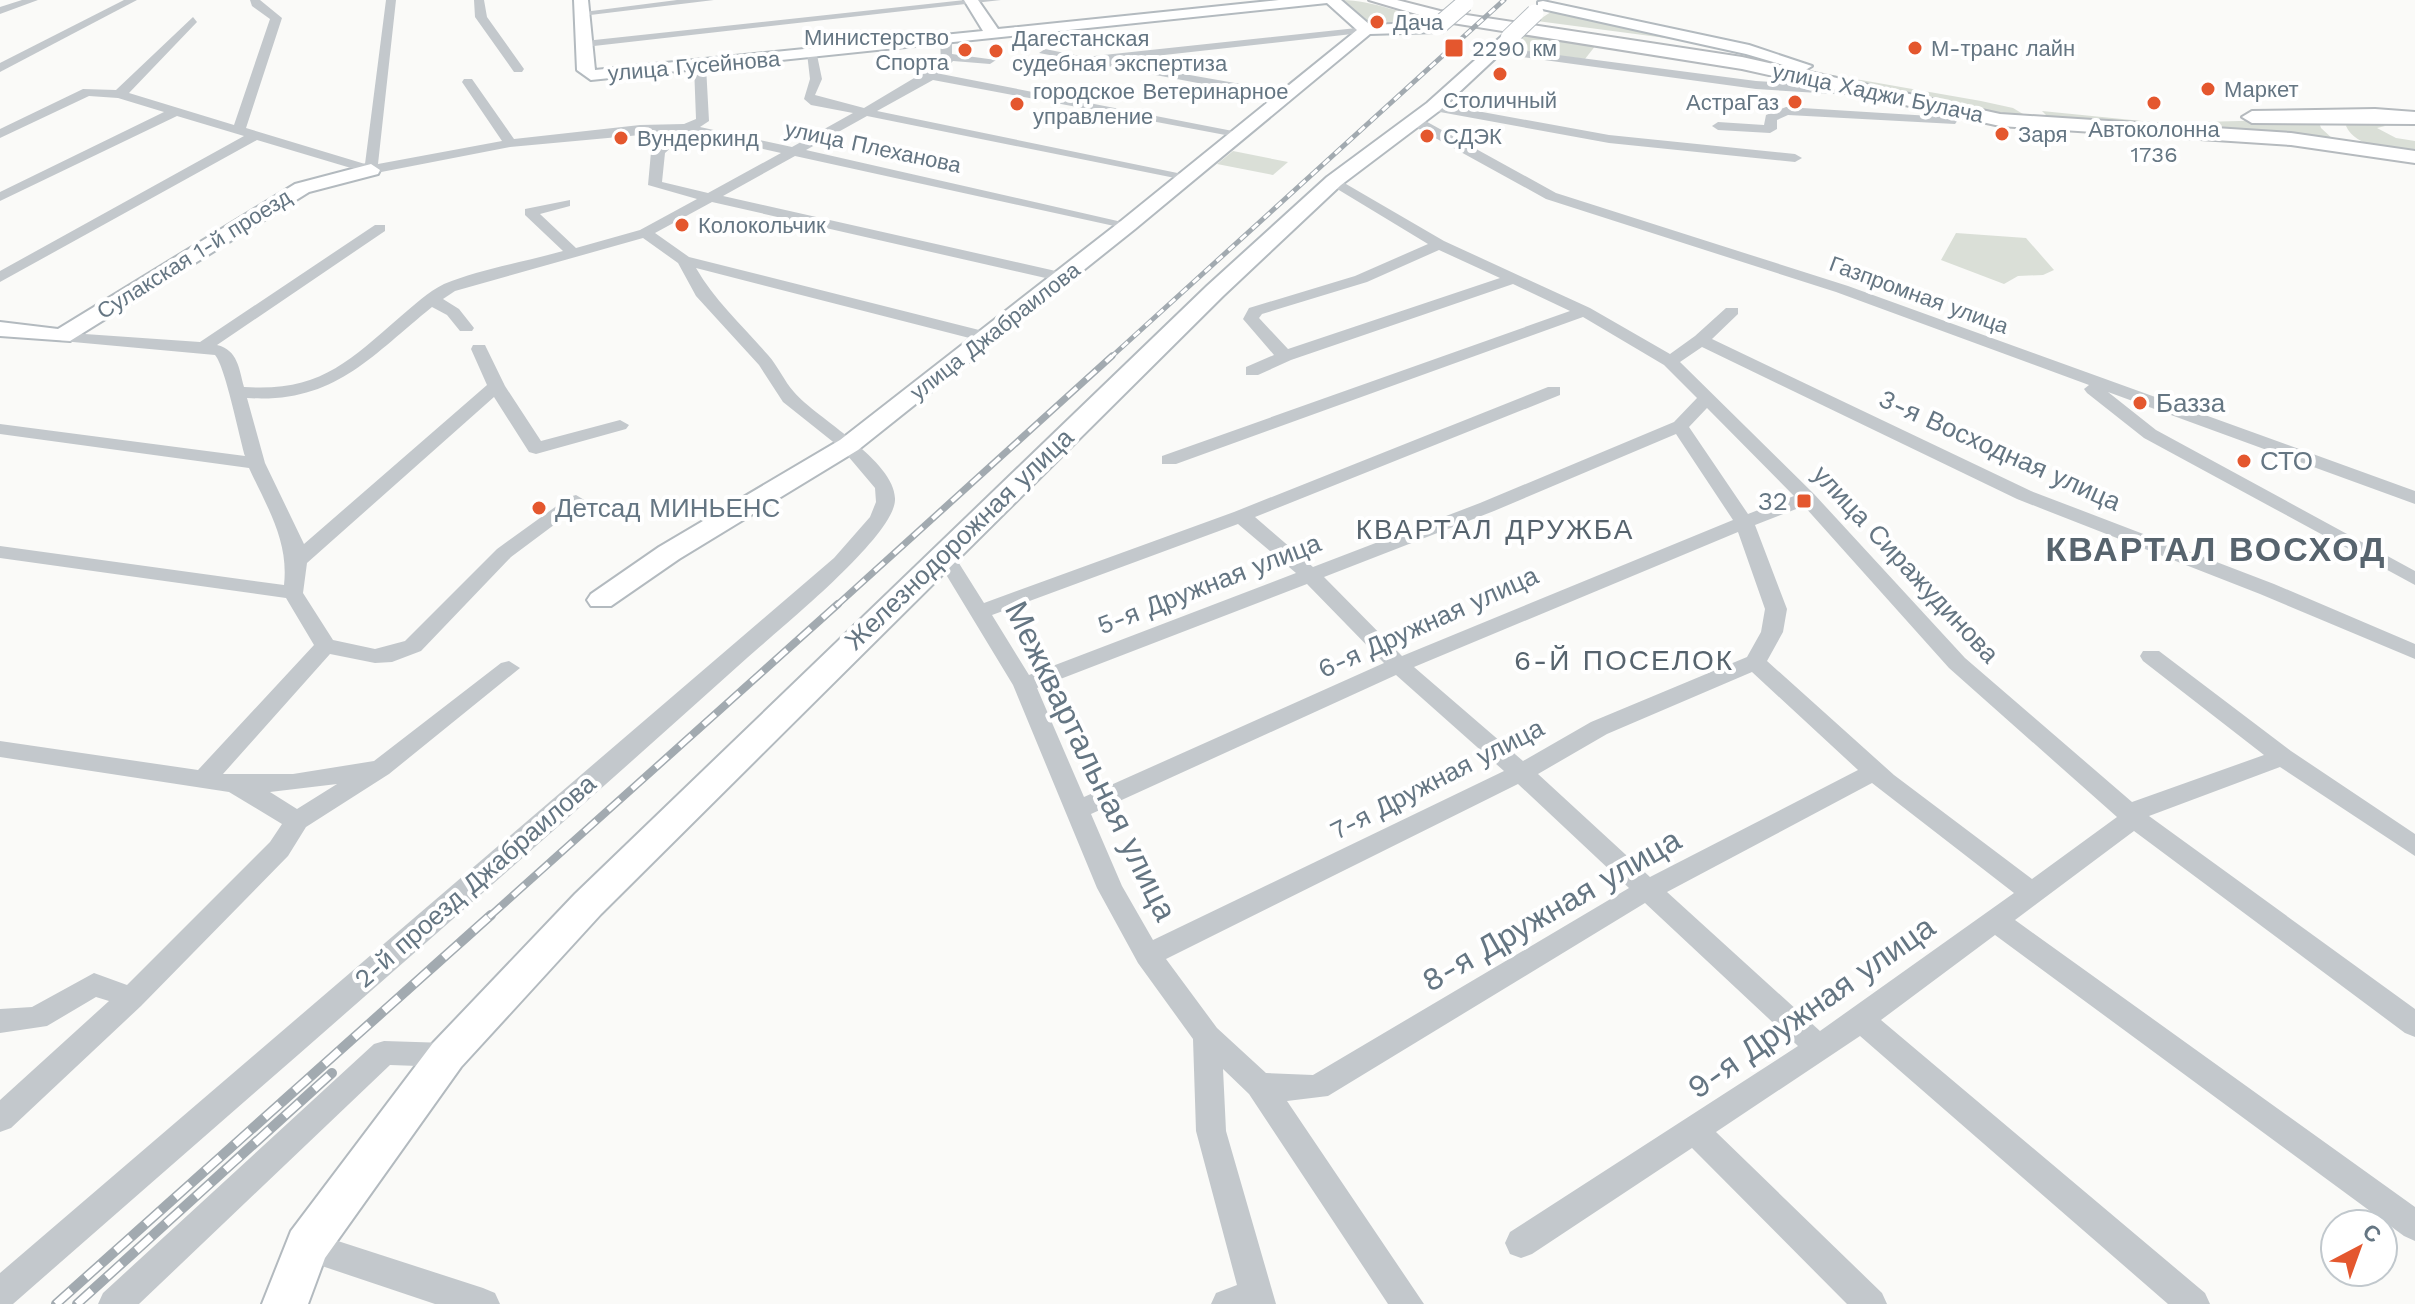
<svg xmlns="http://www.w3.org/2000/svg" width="2415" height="1304" font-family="'Work Sans',sans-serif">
	<rect width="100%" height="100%" fill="#fafaf8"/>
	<!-- green -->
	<g fill="#dadfd7">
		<path d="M1342,0C1373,0 1404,15 1434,20C1418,28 1386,30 1368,21C1359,16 1350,7 1342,0Z"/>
		<polygon points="1554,10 1711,44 1537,21"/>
		<polygon points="1434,12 1689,50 1981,101 2013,108 2023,114 2010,117"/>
		<polygon points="1523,34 1596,45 1585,59 1528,52 1516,45"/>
		<polygon points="2042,111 2162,123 2318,119 2321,128 2334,140 2245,130 2043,120 2046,115"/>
		<path d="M2371,118L2385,126L2377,128L2396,138L2415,141V152C2394,148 2356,149 2346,126L2350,120Z"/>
		<polygon points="1233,151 1288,162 1273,175 1217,164"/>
		<polygon points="1956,233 2026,238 2054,270 2043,275 2018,276 2004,284 1941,260"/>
	</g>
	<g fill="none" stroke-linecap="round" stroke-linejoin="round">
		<!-- secondary casing -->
		<g stroke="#b3babf" stroke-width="4">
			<g id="secondary">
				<polygon points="574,0 588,0 595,70 983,31 964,0 978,0 998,29 1279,0 1341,0 1370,25 1437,22 1445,27 1437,32 1370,34 1135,229 858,450 679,559 611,606 591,606 587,600 591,594 659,547 840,440 1121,221 1357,30 1327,3 591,80 577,70"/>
				<polygon points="1543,1 1749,45 1812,66 1804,71 1746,54 1538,8 1538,2"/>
				<polygon points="1503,35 1517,38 1439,111 1341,185 1223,296 601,914 461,1067 325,1258 308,1304 262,1304 291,1231 433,1043 575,894 1207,286 1327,177 1427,103"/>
				<polygon points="371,164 380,170 378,174 309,192 70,341 0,336 0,322 58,329 295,184"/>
			</g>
		</g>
		<!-- primary casing -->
		<g stroke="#b5babe" stroke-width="4">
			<g id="primary">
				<polygon points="1369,0 1397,0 1440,11 1742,57 2000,114 2291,133 2415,151 2415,163 2291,145 2000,126 1742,69 1440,21"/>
				<polygon points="2375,109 2415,112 2415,124 2252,123 2242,117 2252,111"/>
			</g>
		</g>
		<!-- street -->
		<g fill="#c3c8cc" fill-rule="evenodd">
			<polygon points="22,0 38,0 0,14 0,7"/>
			<polygon points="124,0 137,0 0,72 0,63"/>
			<path d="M250,0H260L282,18L246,128L365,164L386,0H396L378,164L502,141L462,82L464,79H472L514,139L640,125L684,124L696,119L694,66L700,62L706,66L709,121L700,127L792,147L853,113L811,105L804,99L810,79L807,53L817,55L822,79L815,95L864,108L941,62L940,40L946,37L952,40V54L996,60L990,64L953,61L941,74L1243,133L1236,137L933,80L877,111L1192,176L1185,180L867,116L806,150L1135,225L1128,229L795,156L723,196L1069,274L1071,277L1063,282L712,202L655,233L689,257L991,333L993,337L985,342L696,268C715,301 743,326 768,355C778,366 784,381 794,392C816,418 897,462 895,500C894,537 777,631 747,658C505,876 258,1089 13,1304H0V1273L834,558L870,517L876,502L875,488L842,449L783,402L759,365L696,296L678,263L643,238L455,291L443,299L459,309L474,328L472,331H460L447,315L432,307C370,357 334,404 247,398L265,463L304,544L487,385L471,349L473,345H485L505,386L541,441L620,420L629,425L626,429L536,454L529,452L494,397L307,563L303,593L333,640L375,649L405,641L497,549L569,497L576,495L586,501L511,557L421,651L392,662L375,663L330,654L223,774H293L374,761L501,663L509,661L520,668L389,774L306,827L288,856L141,1006L11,1128L0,1132V1100L109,1001L96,997L47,1026L0,1033V1009L32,1007L94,973L127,985L270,842L282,824L229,792L0,757V741L198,770L314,645L286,598L0,558V546L284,585C289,541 267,507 249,468L0,434V424L245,456C239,435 225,366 215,355L62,341L54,336L56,332L200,342L375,225H385V231L217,345C238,350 239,369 244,387C319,392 347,363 400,317C414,305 428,292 444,284C480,269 524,262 563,251L525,215V209L570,200V206L540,214L576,248L640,230L697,199L648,185L651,152L673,132L510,147L371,174L257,140L0,282V271L244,136L177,116L0,201V192L164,112L118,98L89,96L0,138V129L83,89L116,90L193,17L197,22L129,93L234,125L270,19L252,6ZM689,132L781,153L708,193L662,182L665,153ZM337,784L297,809L270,792Z"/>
			<polygon points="474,0 484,0 487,17 524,69 522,72 514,72 475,17"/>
			<polygon points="677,0 714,0 582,16 576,13"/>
			<polygon points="965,0 1001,0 585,47 579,44 585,41"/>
			<polygon points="1366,27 1370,32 1110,61 1286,92 1286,98 1282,99 1039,53 1045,49 1085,57"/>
			<polygon points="1497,47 1756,81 1866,88 1872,92 1866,96 1756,89 1493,53 1493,49"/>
			<polygon points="1433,103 1609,135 1795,154 1802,158 1795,162 1609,143 1429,110 1427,107"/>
			<polygon points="1946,104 1961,116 1955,124 1788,115 1777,120 1777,129 1770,133 1718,130 1712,126 1718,122 1764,125 1766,115 1786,107 1947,117 1940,108"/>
			<polygon points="1410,118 1420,118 1556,193 1848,286 2415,491 2415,504 2108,392 2156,430 2415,571 2415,585 2144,438 2087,393 2084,389 2089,385 1836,292 1546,199 1410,124"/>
			<path d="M1334,177L1444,241L1590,308L1670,354L1695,336L1726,308H1738V314L1712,339L2031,491L2274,584L2415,644V659L2260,594L2017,499L1702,347L1680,362L1814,494L1965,658L2132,802L2264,755L2143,661L2140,656L2143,651H2159L2291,751L2415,834V856L2280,767L2149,816L2415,1009V1037L2405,1033L2134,831L2015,920L2415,1207V1241L2404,1236L1995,935L1881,1020L2205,1293L2210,1304H2168L1860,1036L1716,1132L1882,1293L1887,1304H1847L1692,1148L1532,1254L1521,1258L1510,1254L1505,1243L1510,1232L1798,1046L1645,903L1328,1096L1287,1101L1424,1304H1388L1249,1094L1223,1069L1226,1131L1276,1304H1211L1216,1293L1237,1285L1196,1131L1193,1039L1138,963L1097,888L1013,685L933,553L936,549H950L984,603L1234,512L1548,387H1560V395L1255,517L1313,567L1480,503L1674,422L1697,398L1664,365L1583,317L1176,464H1162V456L1570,311L1513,284L1291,360L1258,375H1246V367L1274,355L1243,319L1249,308L1355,276L1428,244L1329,184L1327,181ZM1439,250L1500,278L1288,349L1259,318L1262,314L1367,282ZM1707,408L1794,496L1748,514L1689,427ZM1676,434L1733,520L1402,656L1324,577L1494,511ZM1804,506L1949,668L2117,817L2032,879L1894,775L1767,661L1783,632L1787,609L1755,525ZM1238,524L1296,573L1029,675L992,615ZM1738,532L1765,609L1761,632L1747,657L1591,722L1523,761L1414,667ZM1307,584L1384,663L1084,797L1037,688ZM1752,672L1858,770L1650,877L1538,774L1607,734ZM1396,675L1504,771L1153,940L1122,886L1091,814ZM1872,783L2014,893L1820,1031L1667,892ZM1518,784L1629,888L1313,1075L1266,1073L1217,1028L1166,959Z"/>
			<polygon points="384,1041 447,1043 457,1046 461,1055 457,1064 447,1067 390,1065 139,1304 98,1304 103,1293 374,1044"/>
			<polygon points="307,1231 483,1288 495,1293 500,1304 435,1304 307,1261 296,1257 291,1246 296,1235"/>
		</g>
		<!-- secondary -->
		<use href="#secondary" fill="#fff" fill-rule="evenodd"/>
		<!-- primary -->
		<use href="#primary" fill="#fff" fill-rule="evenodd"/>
		<!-- rail-far3 casing -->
		<g stroke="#a2aab0" stroke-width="5">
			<polyline id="rail-far3" points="1110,358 1504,0"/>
		</g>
		<!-- rail-far2 casing -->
		<g stroke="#a2aab0" stroke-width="7">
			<polyline id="rail-far2" points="836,606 1112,356"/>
		</g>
		<!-- rail-far1 casing -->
		<g stroke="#a2aab0" stroke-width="8">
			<polyline id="rail-far1" points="489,917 838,604"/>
		</g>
		<!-- rail casing -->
		<g stroke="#a2aab0" stroke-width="10">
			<g id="rail">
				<polyline points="56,1304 491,915"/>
				<polyline points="77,1304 332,1073"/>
			</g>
		</g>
		<!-- rail-far3 -->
		<use href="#rail-far3" stroke="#fff" stroke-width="3" stroke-dasharray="8" stroke-linecap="butt"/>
		<!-- rail-far2 -->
		<use href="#rail-far2" stroke="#fff" stroke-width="4" stroke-dasharray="13" stroke-linecap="butt"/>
		<!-- rail-far1 -->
		<use href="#rail-far1" stroke="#fff" stroke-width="5" stroke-dasharray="16" stroke-linecap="butt"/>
		<!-- rail -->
		<use href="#rail" stroke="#fff" stroke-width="7" stroke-dasharray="20" stroke-linecap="butt"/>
		<!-- secondary-bridge casing -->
		<g stroke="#b3babf" stroke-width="19" stroke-linecap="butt">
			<g id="secondary-bridge">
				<polyline points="1437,27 1465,3"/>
				<polyline points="1509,38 1535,13"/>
			</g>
		</g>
		<!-- secondary-bridge -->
		<use href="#secondary-bridge" stroke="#fff" stroke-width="17"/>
	</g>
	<!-- markers -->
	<g fill="#e4572e" stroke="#fff" stroke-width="3">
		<circle cx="1377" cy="22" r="8"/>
		<rect x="1444" y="38" width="20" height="20" rx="4"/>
		<circle cx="1915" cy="48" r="8"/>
		<circle cx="965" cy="50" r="8"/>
		<circle cx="996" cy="51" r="8"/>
		<circle cx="1500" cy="74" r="8"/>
		<circle cx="2208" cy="89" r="8"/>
		<circle cx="1795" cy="102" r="8"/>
		<circle cx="2154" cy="103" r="8"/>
		<circle cx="1017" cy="104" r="8"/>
		<circle cx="2002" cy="134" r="8"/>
		<circle cx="1427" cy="136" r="8"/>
		<circle cx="621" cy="138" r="8"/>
		<circle cx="682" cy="225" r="8"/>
		<circle cx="2140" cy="403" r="8"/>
		<circle cx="2244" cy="461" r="8"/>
		<rect x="1796" y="493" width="16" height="16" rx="4"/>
		<circle cx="539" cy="508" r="8"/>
	</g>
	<g text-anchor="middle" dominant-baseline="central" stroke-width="8" stroke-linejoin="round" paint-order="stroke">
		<!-- far-poi labels -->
		<g font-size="22" fill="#657683" stroke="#fff" text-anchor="start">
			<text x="1393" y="22">Дача</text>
			<text x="949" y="37" text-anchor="end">Министерство<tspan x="949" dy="25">Спорта</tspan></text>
			<text x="1012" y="38">Дагестанская<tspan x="1012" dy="25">судебная экспертиза</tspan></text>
			<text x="1472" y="48">2290 км</text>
			<text x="1931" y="48">М-транс лайн</text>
			<text x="2224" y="89">Маркет</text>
			<text x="1033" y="91">городское Ветеринарное<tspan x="1033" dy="25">управление</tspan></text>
			<text x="1500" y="100" text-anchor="middle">Столичный</text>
			<text x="1779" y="102" text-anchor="end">АстраГаз</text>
			<text x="2154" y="129" text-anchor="middle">Автоколонна<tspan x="2154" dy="25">1736</tspan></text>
			<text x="2018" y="134">Заря</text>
			<text x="1443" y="136">СДЭК</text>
			<text x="637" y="138">Вундеркинд</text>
			<text x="698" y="225">Колокольчик</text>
		</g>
		<!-- far-street labels -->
		<g font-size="22" fill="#657683" stroke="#fff">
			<text transform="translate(694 66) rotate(-5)">улица Гусейнова</text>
			<text transform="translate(1878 93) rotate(12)">улица Хаджи Булача</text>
			<text transform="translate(873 147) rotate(12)">улица Плеханова</text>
			<text transform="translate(194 254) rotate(-32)">Сулакская 1-й проезд</text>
			<text transform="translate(1919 295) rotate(20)">Газпромная улица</text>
			<text transform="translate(995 331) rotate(-38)">улица Джабраилова</text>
		</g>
		<!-- poi labels -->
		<g font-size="26" fill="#657683" stroke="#fff" text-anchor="start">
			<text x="2156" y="403">Базза</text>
			<text x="2260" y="461">СТО</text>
			<text x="1788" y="501" text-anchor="end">32</text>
			<text x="555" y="508">Детсад МИНЬЕНС</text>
		</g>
		<!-- street labels -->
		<g font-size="26" fill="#657683" stroke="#fff">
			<text transform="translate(2000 450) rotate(24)">3-я Восходная улица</text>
			<text transform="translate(959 539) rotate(-44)">Железнодорожная улица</text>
			<text transform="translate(1906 564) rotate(47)">улица Сиражудинова</text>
			<text transform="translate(1209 584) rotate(-21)">5-я Дружная улица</text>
			<text transform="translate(1428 622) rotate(-24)">6-я Дружная улица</text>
			<text transform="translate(1437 779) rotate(-27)">7-я Дружная улица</text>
			<text transform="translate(475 881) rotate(-41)">2-й проезд Джабраилова</text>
		</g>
		<!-- neighbourhood labels -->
		<g font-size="28" letter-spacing="2" fill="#57646e" stroke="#fff">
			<text x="1495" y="529">КВАРТАЛ ДРУЖБА</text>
			<text x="1624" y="660">6-Й ПОСЕЛОК</text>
		</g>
		<!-- near-street labels -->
		<g font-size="32" fill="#657683" stroke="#fff">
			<text transform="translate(1091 761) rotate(64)">Межквартальная улица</text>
			<text transform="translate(1551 910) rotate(-30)">8-я Дружная улица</text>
			<text transform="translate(1811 1007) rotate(-35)">9-я Дружная улица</text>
		</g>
		<!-- district labels -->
		<g font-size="34" font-weight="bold" letter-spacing="2" fill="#57646e" stroke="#fff">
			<text x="2216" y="549">КВАРТАЛ ВОСХОД</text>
		</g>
	</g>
	<!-- north arrow -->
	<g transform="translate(2359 1248) rotate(41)"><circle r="38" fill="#ffffff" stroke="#c1c8cd" stroke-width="2"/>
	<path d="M0-6L14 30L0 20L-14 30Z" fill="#e4572e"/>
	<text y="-12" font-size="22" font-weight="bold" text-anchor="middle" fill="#657683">С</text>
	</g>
</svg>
